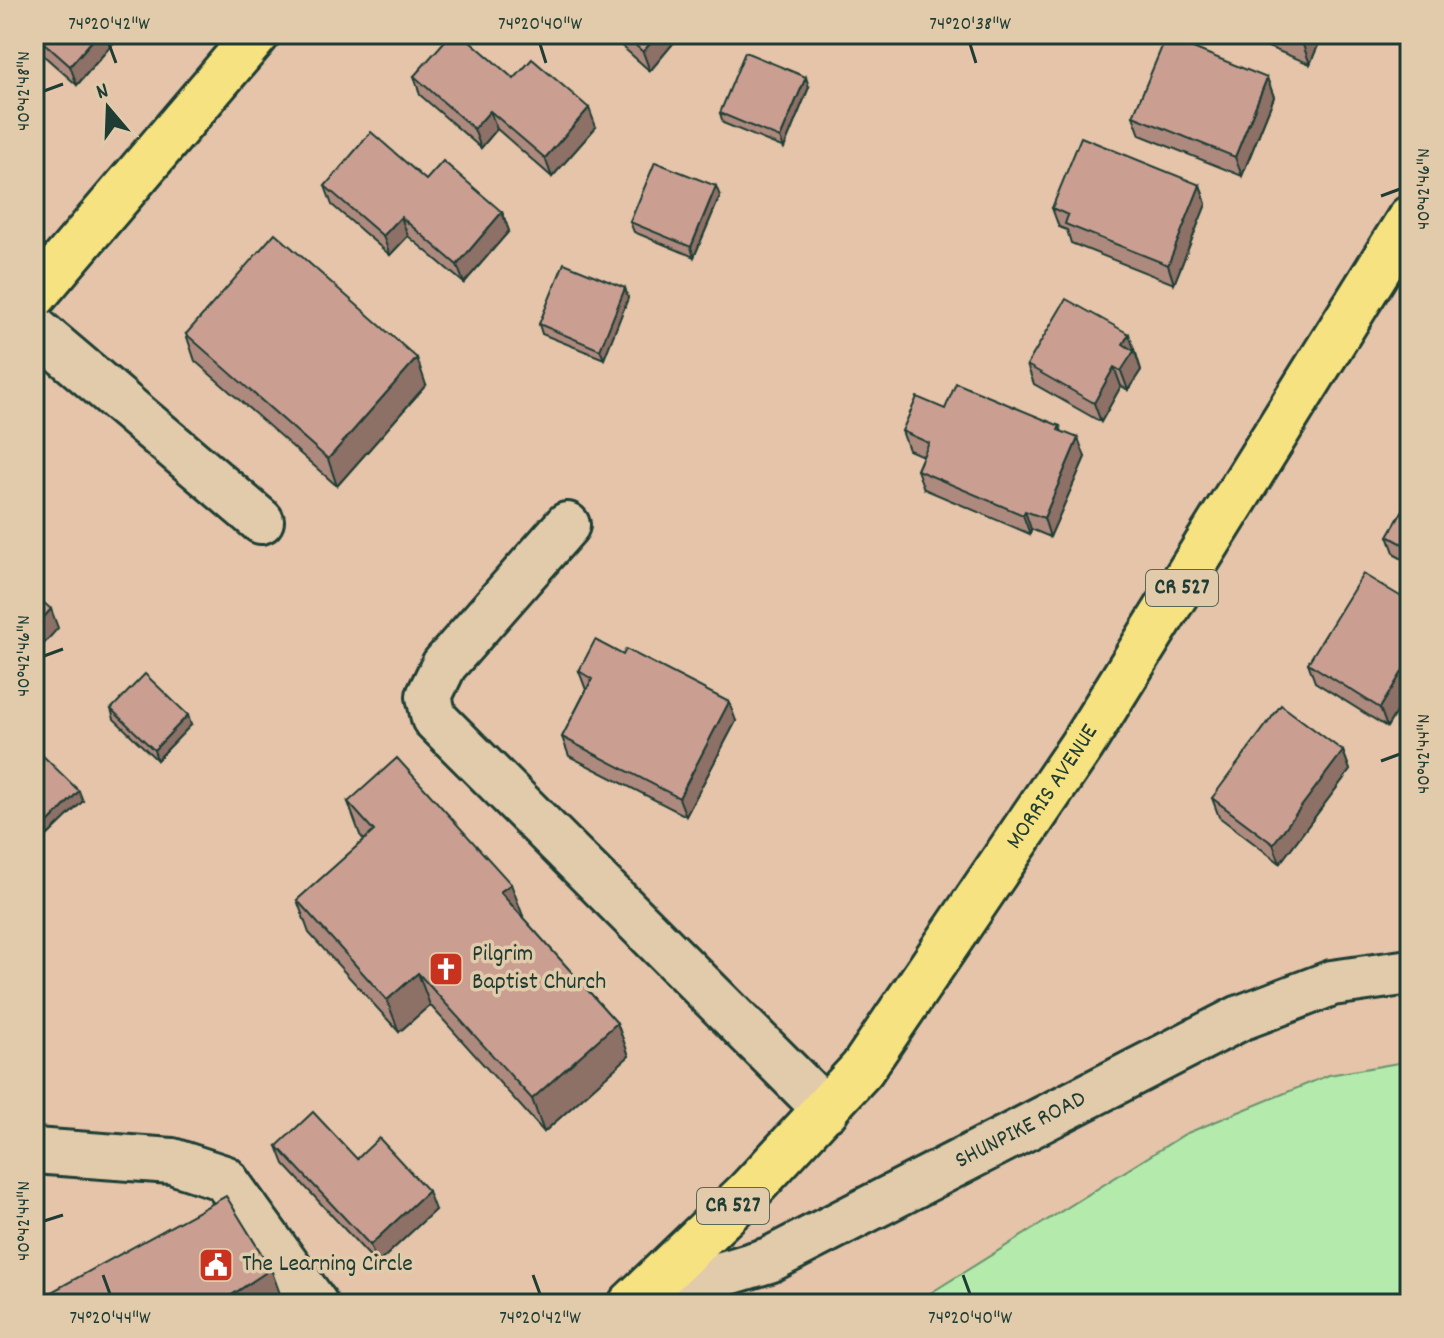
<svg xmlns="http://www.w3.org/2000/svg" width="1444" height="1338" font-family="Dekko,sans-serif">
	<rect width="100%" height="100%" fill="#e5c4a9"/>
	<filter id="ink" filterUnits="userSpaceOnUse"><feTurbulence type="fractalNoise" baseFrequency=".0125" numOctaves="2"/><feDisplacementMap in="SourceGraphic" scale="16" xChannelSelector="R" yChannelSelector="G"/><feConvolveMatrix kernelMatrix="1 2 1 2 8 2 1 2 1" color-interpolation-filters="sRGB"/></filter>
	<g filter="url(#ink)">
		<!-- green -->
		<polygon fill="#b4eaac" stroke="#6a9470" stroke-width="2" points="1410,1061 1410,1304 913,1304 1185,1134 1329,1075"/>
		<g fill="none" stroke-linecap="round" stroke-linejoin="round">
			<!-- minor casing -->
			<g stroke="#1f3d34" stroke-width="50">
				<g id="minor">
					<polyline points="34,328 261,521"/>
					<polyline points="567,525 444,665 429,696 434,718 826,1110"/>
					<polyline points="34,1151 172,1161 224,1178 315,1304"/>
					<path id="s1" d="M636,1300L769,1260L1240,1018L1332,983L1410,972"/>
				</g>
			</g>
			<!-- major casing -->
			<g stroke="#1f3d34" stroke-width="50">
				<g id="major">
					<polyline points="34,296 257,34"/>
					<path id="s2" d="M631,1304L748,1192L862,1069L1082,745L1410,218"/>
				</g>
			</g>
			<!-- minor -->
			<use href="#minor" stroke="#e1cbaa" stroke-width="44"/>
			<!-- major -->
			<use href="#major" stroke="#f7e281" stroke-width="44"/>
		</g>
		<!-- wall -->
		<g fill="#ae897e" stroke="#1f3d34" stroke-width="2">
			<polygon points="34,34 121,34 77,85 34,47"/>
			<polygon points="571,34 585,34 579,41"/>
			<polygon points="608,34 681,34 650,71"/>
			<polygon points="1236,34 1323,34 1310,64"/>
			<polygon points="414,76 514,79 596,127 552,177 497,129 481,148 420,95"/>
			<polygon points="1267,78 1274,97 1242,176 1140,135 1133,116"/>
			<polygon points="809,87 784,148 723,123 720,113"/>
			<polygon points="426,180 502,212 509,231 464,283 408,236 390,255 332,205 325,186"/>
			<polygon points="1200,185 1206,204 1174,284 1071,243 1067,230 1059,227 1052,208"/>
			<polygon points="720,196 694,257 634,232 630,222"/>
			<polygon points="625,288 628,298 604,359 542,334 539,324"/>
			<polygon points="186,334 426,385 337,486 195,361"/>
			<polygon points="1136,353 1141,370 1128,390 1121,386 1101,422 1034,384 1027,365"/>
			<polygon points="945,409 1060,426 1062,432 1085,457 1050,537 1031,529 1030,534 924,489 917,470 923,456 909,450 902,431"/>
			<polygon points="1410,498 1410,563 1395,555 1388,536"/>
			<polygon points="1410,602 1410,689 1387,727 1315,682 1308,663"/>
			<polygon points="579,671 736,721 686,816 569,756 562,737 586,690"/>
			<polygon points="111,709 191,725 157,760 114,719"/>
			<polygon points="34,747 83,801 48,835 34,821"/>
			<polygon points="1343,751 1350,770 1280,863 1219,817 1212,798"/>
			<polygon points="348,802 523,916 522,917 617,1023 629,1056 544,1132 430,1005 399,1032 309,933 297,900 364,840 360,835"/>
			<polygon points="277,1146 357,1159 435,1210 377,1264 284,1164"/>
		</g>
		<!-- shaded-wall -->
		<g fill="#8d6f66" stroke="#1f3d34" stroke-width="2">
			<polygon points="98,34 121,34 77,85 70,66"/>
			<polygon points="577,34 585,34 579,41"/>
			<polygon points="658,34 681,34 650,71 643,52"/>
			<polygon points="1308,34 1323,34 1310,64 1303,45"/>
			<polygon points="806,77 809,87 784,148 780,138"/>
			<polygon points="1267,78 1274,97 1242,176 1235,157"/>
			<polygon points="589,108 596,127 552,177 545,158"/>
			<polygon points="490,111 497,129 481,148 474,129"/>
			<polygon points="1200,185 1206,204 1174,284 1168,265"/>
			<polygon points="716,186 720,196 694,257 691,247"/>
			<polygon points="502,212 509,231 464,283 457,265"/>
			<polygon points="401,217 408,236 390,255 383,236"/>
			<polygon points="625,288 628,298 604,359 600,350"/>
			<polygon points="1129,334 1141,370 1128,390 1121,371 1123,344"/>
			<polygon points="417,358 426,385 337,486 328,459"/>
			<polygon points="1114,367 1121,386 1101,422 1094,403"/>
			<polygon points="1078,438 1085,457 1050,537 1044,518"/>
			<polygon points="1025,511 1031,529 1030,534 1023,515"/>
			<polygon points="51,609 58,628 34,655 34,628"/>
			<polygon points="1410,659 1410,689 1387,727 1380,708"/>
			<polygon points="34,660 39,675 34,681"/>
			<polygon points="729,702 736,721 686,816 679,798"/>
			<polygon points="188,715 191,725 157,760 154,750"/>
			<polygon points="1343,751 1350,770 1280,863 1273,844"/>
			<polygon points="79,791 83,801 48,835 45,826"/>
			<polygon points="511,884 523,916 512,925 500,892"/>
			<polygon points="418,973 430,1005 399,1032 387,1000"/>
			<polygon points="617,1023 629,1056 544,1132 532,1099"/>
			<polygon points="428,1191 435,1210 377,1264 370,1245"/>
			<polygon points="271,1269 283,1302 280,1304 218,1304"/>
		</g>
		<!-- building -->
		<g fill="#ca9f92" stroke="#1f3d34" stroke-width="2">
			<polygon points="34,34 98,34 70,66"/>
			<polygon points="451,34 462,34 514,79 532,59 589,108 545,158 490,111 474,129 414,76"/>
			<polygon points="623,34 658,34 643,52"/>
			<polygon points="1275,34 1308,34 1303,45"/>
			<polygon points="1166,37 1267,78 1235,157 1133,116"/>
			<polygon points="745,52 806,77 780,138 720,113"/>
			<polygon points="371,132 426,180 443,161 502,212 457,265 401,217 383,236 325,186"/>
			<polygon points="1081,137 1200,185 1168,265 1065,224 1068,215 1052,208"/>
			<polygon points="655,162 716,186 691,247 630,222"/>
			<polygon points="275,233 417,358 328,459 186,334"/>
			<polygon points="564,263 625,288 600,350 539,324"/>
			<polygon points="1066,299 1129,334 1123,344 1134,351 1121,371 1114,367 1094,403 1027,365"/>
			<polygon points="956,383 1060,426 1058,430 1078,438 1044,518 1025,511 1023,515 917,470 929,443 902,431 917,397 945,409"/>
			<polygon points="1410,498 1410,548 1388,536"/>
			<polygon points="1363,574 1410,602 1410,659 1380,708 1308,663"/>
			<polygon points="34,594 51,609 34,628"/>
			<polygon points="595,640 623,655 626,649 729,702 679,798 562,737 592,679 579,671"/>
			<polygon points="145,674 188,715 154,750 111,709"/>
			<polygon points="1281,705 1343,751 1273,844 1212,798"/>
			<polygon points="34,747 79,791 45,826 34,815"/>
			<polygon points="397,758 511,884 500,892 617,1023 532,1099 418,973 387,1000 297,900 374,831 348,802"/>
			<polygon points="313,1112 357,1159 379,1138 428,1191 370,1245 277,1146"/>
			<polygon points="226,1196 271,1269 218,1304 38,1304 35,1301"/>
		</g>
	</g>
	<!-- ticks -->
	<path fill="none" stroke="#1f3d34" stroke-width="3" d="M109,44L116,63M540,44L546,63M970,44L976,63M44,91L63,84M1381,196L1400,189M44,656L63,649M1381,761L1400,754M44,1221L63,1215M103,1275L110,1294M533,1275L540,1294M963,1275L970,1294"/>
	<!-- icons -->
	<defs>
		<g id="church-square" transform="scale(1.8)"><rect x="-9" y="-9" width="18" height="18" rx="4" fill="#c8321e" stroke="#e1cbaa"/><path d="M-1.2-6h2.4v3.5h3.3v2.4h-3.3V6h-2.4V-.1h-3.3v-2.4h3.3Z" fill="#fff"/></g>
		<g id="civic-square" transform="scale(1.8)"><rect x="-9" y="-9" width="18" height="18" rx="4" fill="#c8321e" stroke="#e1cbaa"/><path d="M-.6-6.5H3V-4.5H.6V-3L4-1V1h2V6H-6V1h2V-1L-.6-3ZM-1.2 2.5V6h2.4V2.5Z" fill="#fff"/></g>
	</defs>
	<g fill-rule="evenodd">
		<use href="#church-square" x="446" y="969"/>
		<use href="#civic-square" x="216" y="1265"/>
	</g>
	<g text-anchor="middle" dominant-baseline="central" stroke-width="7" stroke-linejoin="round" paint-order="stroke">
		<!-- shield labels -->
		<g fill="#e1cbaa" stroke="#596857" stroke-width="2">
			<rect x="1146" y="570" width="72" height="36" rx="6"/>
			<rect x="697" y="1188" width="72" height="36" rx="6"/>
		</g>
		<g font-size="22" font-weight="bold" fill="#1f3d34">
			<text x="1182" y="588">CR 527</text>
			<text x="733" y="1206">CR 527</text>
		</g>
		<!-- street labels -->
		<g font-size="24" fill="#1f3d34" stroke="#e1cbaa">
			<text stroke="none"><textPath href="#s2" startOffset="670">MORRIS AVENUE</textPath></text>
			<text stroke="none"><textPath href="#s1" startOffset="422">SHUNPIKE ROAD</textPath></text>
		</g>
		<!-- poi labels -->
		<g font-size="24" fill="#1f3d34" stroke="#e1cbaa" text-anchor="start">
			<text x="472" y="955">Pilgrim<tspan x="472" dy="28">Baptist Church</tspan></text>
			<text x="242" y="1265">The Learning Circle</text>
		</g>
	</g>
	<!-- margin -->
	<rect width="1444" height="1338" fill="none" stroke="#e1cbaa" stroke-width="88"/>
	<!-- north arrow -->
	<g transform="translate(108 108) rotate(341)" stroke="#e1cbaa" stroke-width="6" paint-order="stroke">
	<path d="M0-6L14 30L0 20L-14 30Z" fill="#1f3d34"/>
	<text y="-12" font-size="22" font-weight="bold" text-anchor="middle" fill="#1f3d34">N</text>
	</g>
	<rect x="44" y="44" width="1356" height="1250" fill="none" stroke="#1f3d34" stroke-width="3"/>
	<g font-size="20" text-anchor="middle" fill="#1f3d34">
		<text x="109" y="29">74°20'42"W</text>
		<text x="540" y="29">74°20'40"W</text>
		<text x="970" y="29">74°20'38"W</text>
		<text transform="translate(22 91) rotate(-90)" y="7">40°42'48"N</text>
		<text transform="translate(1422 189) rotate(-90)" y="7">40°42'46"N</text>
		<text transform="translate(22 656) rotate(-90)" y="7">40°42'46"N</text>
		<text transform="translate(1422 754) rotate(-90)" y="7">40°42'44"N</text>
		<text transform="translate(22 1221) rotate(-90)" y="7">40°42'44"N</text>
		<text x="110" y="1323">74°20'44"W</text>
		<text x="540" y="1323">74°20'42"W</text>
		<text x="970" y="1323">74°20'40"W</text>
	</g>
</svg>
